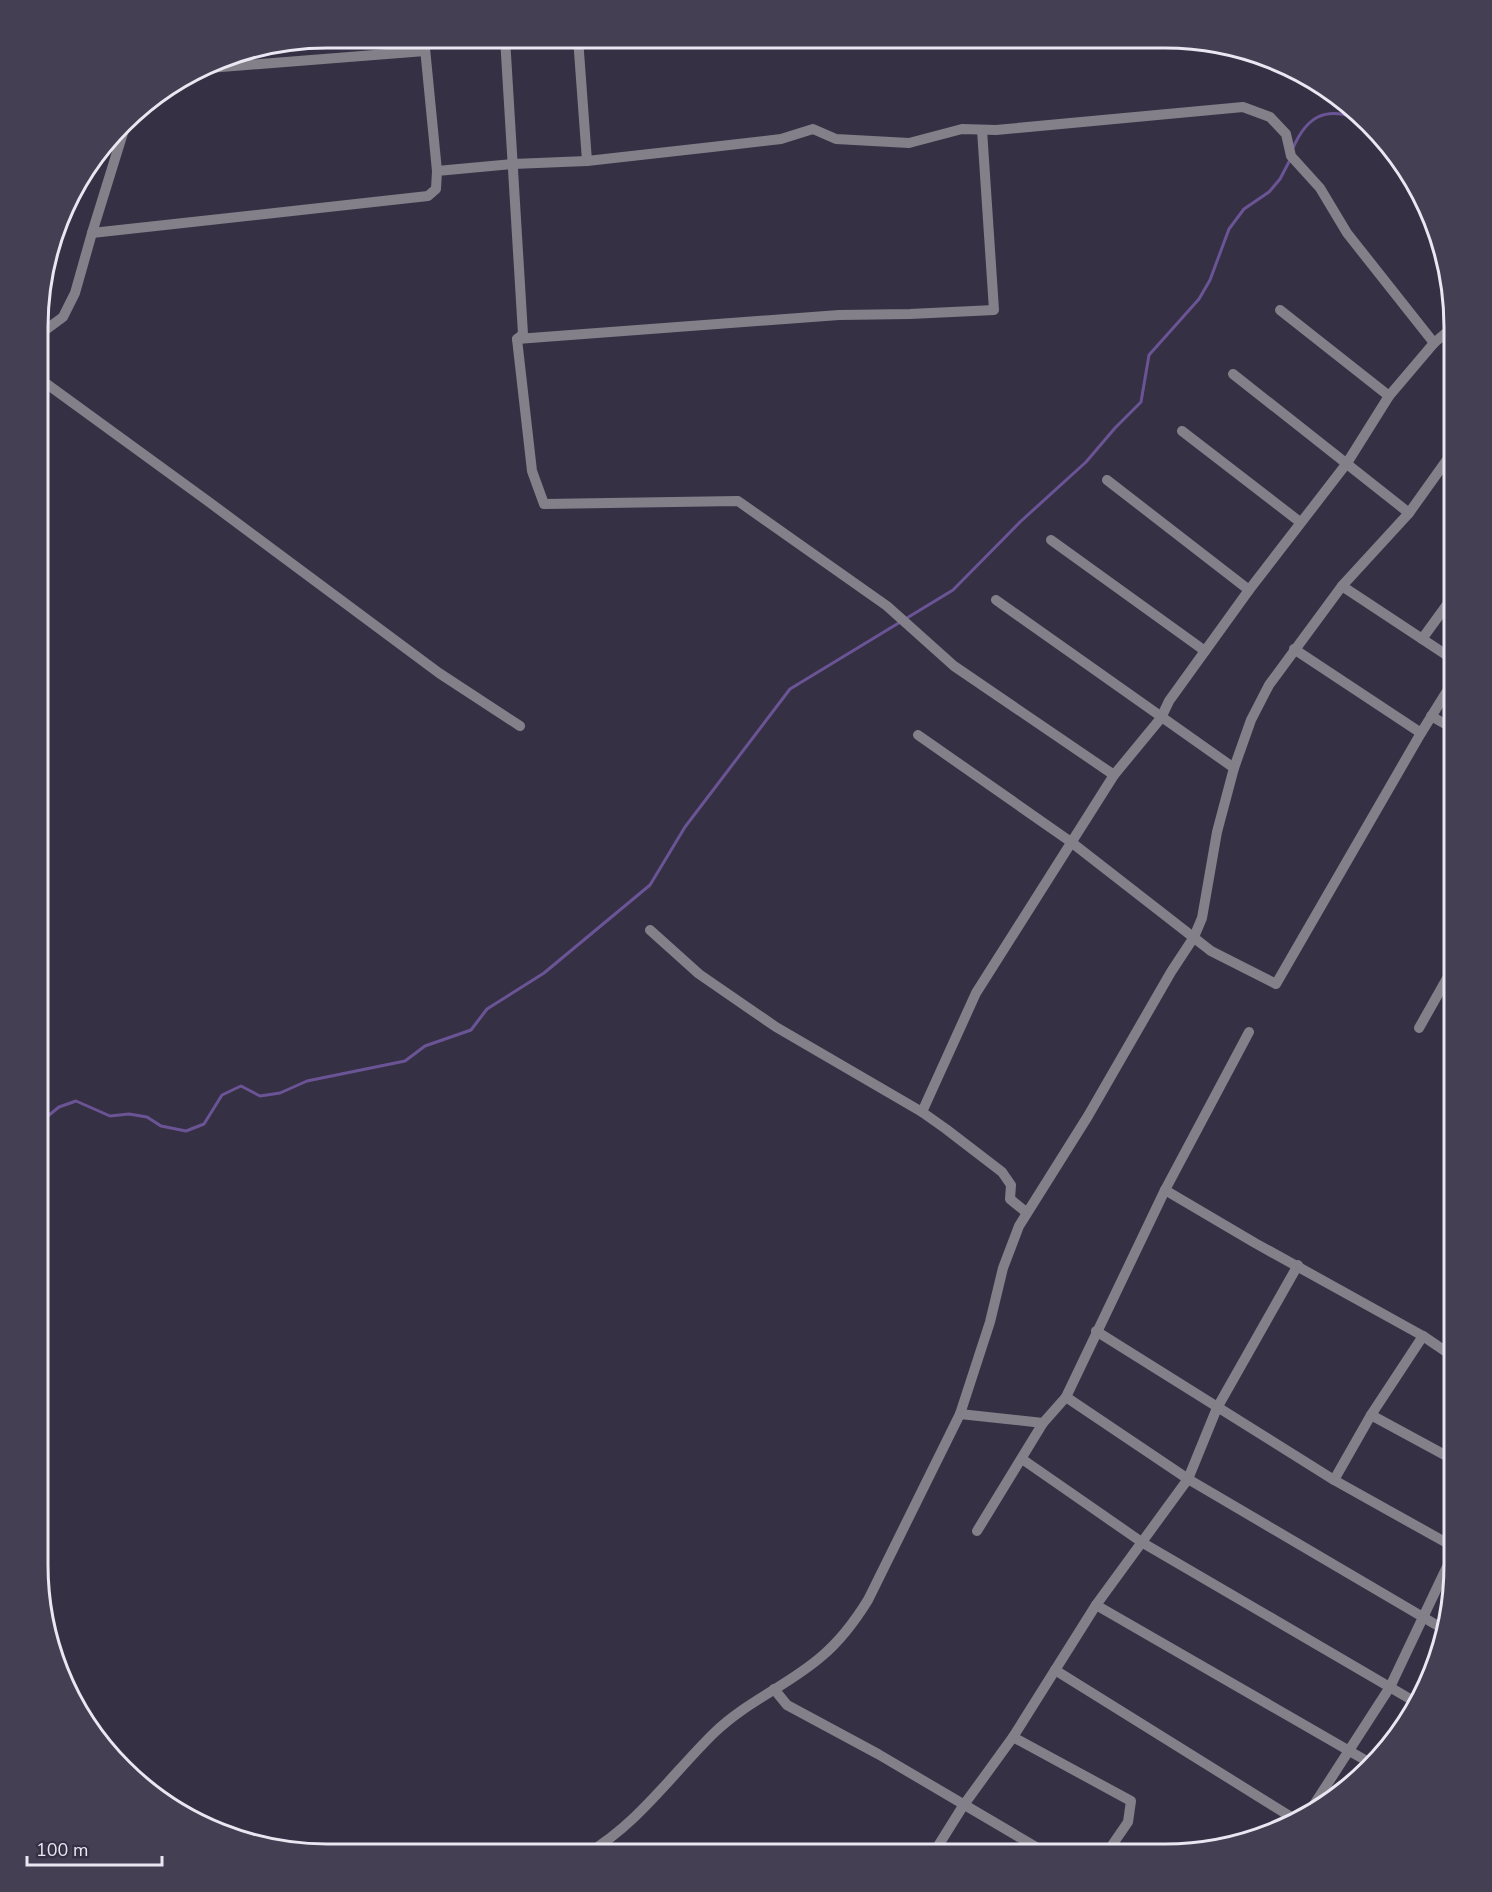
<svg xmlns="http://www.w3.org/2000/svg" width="1492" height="1892" font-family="'Nunito Sans',sans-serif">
	<rect width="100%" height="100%" fill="#363044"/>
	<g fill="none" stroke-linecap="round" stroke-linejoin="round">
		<!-- stream -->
		<g stroke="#6a5495" stroke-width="3">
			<path d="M1293,148C1306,118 1325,105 1357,119"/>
			<polyline points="38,1124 59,1107 76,1101 110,1116 129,1114 147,1117 161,1126 186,1131 204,1124 222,1095 241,1086 260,1096 280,1093 307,1081 405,1061 425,1046 471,1030 487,1009 544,973 650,885 685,827 790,689 953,590 1020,522 1086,462 1115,428 1141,402 1149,355 1199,299 1210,280 1229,229 1244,209 1269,192 1280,179 1291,158"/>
		</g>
		<!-- minor -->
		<g stroke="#83808a" stroke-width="10">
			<polyline points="424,38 437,171"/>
			<polyline points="505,38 523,334 517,339 532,471 544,504 738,501 887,606 954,666 1114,775"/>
			<polyline points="578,38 587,161"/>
			<polyline points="208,68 425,51"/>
			<polyline points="1412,182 1420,193"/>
			<polyline points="92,233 428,196 436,189 437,171 513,164 587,161 712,147 781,139 813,129 836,139 909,143 962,129 996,130 1243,107 1270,117 1286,134 1291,156 1320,188 1347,233 1434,343"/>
			<polyline points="1280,310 1389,396"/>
			<polyline points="40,334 63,317 75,293 92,233 127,120"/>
			<polyline points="517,339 839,315 910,314 994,310 982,130"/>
			<polyline points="1233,374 1409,513"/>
			<polyline points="40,379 209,502 439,673 520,726"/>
			<polyline points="1182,431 1300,522"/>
			<polyline points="1107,480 1249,590"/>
			<polyline points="1051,540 1205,651"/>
			<polyline points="1342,586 1454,660"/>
			<polyline points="996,600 1234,768"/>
			<polyline points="1422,639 1454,595"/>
			<polyline points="1294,649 1421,733"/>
			<polyline points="1431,716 1454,729"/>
			<polyline points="918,735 1071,842 1211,951 1276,984 1421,733 1454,680"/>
			<polyline points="650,930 699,974 776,1027 922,1112 946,1129 1002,1172 1011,1185 1010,1199 1026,1212"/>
			<polyline points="39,1028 41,1025 39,1021"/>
			<polyline points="1419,1028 1454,966"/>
			<polyline points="922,1112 976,993 1114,775 1161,718 1169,701 1249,590 1347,463 1389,396 1434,343 1454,326"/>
			<polyline points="1165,1190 1255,1243 1423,1336 1454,1357"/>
			<polyline points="1096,1331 1334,1480 1454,1547"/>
			<polyline points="1066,1397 1188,1479 1445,1630"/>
			<polyline points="960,1414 1043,1423"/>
			<polyline points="1371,1415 1454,1460"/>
			<polyline points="1022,1459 1143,1543 1417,1703"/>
			<polyline points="1334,1480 1371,1415 1423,1336"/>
			<polyline points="977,1531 1043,1423 1066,1397 1165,1190 1249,1032"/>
			<polyline points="1096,1605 1372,1764"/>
			<polyline points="1055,1670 1296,1820"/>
			<polyline points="774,1689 787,1705 878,1754 1048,1854"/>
			<polyline points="1013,1737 1131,1801 1128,1822 1106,1854"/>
			<polyline points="1306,1817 1390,1687 1454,1552"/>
			<path d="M586,1854C637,1825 673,1773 714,1733C747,1701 789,1685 822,1656C841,1640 855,1621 868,1600L960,1414L990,1322L1003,1268L1019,1226L1088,1116L1171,972L1194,937L1202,918L1217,832L1234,768L1251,720L1269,685L1342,586L1409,513L1454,450"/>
			<polyline points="933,1854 963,1806 1013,1737 1096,1605 1188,1479 1217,1408 1298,1265"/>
		</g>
	</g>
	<!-- crop -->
	<path d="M0 0H1492V1892H0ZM327 48H1165A279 279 0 0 1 1444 327V1565A279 279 0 0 1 1165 1844H327A279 279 0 0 1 48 1565V327A279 279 0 0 1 327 48Z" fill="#443f52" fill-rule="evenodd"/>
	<path fill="none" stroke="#eae7f3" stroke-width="3" d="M327 48H1165A279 279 0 0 1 1444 327V1565A279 279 0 0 1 1165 1844H327A279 279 0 0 1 48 1565V327A279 279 0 0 1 327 48Z"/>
	<!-- scale -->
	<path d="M27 1856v9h135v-9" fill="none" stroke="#eae7f3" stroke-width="3"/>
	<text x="36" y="1856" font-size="18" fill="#eae7f3" stroke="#363044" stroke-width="4.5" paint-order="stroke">100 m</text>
</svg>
